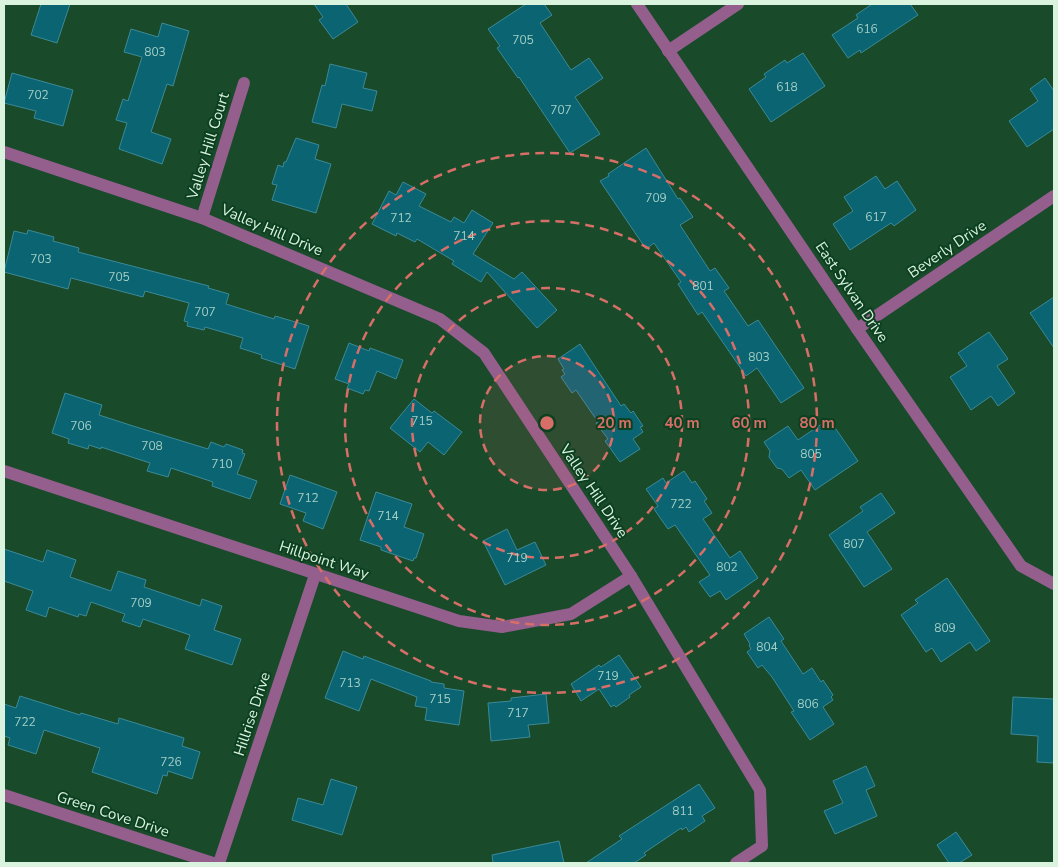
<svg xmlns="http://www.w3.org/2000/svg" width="1058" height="867" font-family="'Nunito Sans',sans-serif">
	<rect width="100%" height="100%" fill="#194b2a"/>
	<!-- building -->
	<g fill="#0a6472" stroke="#3c8997">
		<polygon points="41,4 70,4 57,43 31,35"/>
		<polygon points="314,4 346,4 358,22 333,39 319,20 323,17"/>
		<polygon points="526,4 544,4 552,15 540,23 571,70 589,58 603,78 575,97 600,134 570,153 519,77 518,78 497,48 500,46 488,29"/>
		<polygon points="872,4 910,4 918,15 861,53 860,50 848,58 832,35 858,18 856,15"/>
		<polygon points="162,23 189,31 173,86 167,84 151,132 171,139 162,164 119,149 127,123 116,120 123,99 128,101 142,57 124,52 131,29 158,37"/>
		<polygon points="803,53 825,86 771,122 749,89 766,77 764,74 785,60 787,63"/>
		<polygon points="330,64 367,73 363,88 377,91 372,111 342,104 336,128 312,122 322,85 325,86"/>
		<polygon points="12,73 73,90 63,126 34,118 36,111 4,103"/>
		<polygon points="1045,78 1054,91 1054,129 1027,147 1009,121 1038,101 1030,89"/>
		<polygon points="296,138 319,145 315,159 331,164 316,213 272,200 277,185 272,184 278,165 283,167 284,162 286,162"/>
		<polygon points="646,148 678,199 680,198 693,217 680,225 710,271 715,268 729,288 724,291 748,326 758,320 804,388 781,403 757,368 746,376 702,312 698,315 678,284 681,282 654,243 646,249 600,181 609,176 608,174"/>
		<polygon points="876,176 885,189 897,181 916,210 894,226 891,223 850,250 833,224 853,211 844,197"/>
		<polygon points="403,182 426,194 419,206 451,222 454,217 464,223 472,210 493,223 473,254 514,279 522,272 557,310 537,328 487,272 481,282 452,264 454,261 417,239 415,242 397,233 396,236 372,224 389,191 396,195"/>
		<polygon points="28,230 54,237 53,241 79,248 78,252 209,286 208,288 229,294 226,304 274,319 275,316 309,326 295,369 261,358 262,355 240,348 243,338 205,327 204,330 187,326 188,322 184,321 189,303 145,291 143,297 71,278 68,289 4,272 14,231 27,234"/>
		<polygon points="1054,297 1054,348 1030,313"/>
		<polygon points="989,332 1008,359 997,366 1015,393 998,406 991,396 971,410 950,377 967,366 958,353"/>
		<polygon points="349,343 369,351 370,348 403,360 396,379 377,371 369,391 365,390 363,394 347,388 349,384 335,379"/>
		<polygon points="580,344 621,406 624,404 631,413 633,411 643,426 640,427 643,432 633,439 640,449 620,462 605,441 608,439 596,423 598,422 576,390 572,393 561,377 565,374 562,370 564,369 558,359"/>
		<polygon points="65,393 102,405 99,415 133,426 208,449 211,442 224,447 226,444 243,450 242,453 245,454 237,474 257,481 250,499 212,486 213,482 171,468 168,477 147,471 150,463 101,447 101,449 89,445 88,449 68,443 69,439 52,433"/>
		<polygon points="414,399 432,413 434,411 462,432 444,455 428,442 420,452 390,428"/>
		<polygon points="829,419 858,461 815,490 801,470 789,478 782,469 777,468 769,457 770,451 764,442 788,426 798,440"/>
		<polygon points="684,471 692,483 695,481 707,499 704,501 712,513 703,519 730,558 740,551 758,578 726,600 720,591 710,597 699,582 710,575 675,525 668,529 654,509 658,506 646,489 663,478 666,483"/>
		<polygon points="290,475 337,492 323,529 303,521 306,513 280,504"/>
		<polygon points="376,492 412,504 404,527 424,534 416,558 414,558 413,561 381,550 381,547 360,540"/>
		<polygon points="881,493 895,513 867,532 892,569 864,587 829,535 863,511 860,507"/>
		<polygon points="507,529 517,550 535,542 546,565 505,585 483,541"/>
		<polygon points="4,549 43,562 47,550 76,560 70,577 111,591 118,571 146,580 144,587 200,606 202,599 222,606 214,630 241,639 232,665 185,649 190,635 143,619 140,627 122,621 125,614 91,602 86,616 79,614 78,617 49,607 46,617 26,610 33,591 4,581"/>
		<polygon points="947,578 990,641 976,651 970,642 941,662 932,648 926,652 901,615 918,603 915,600"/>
		<polygon points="769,617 784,639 781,641 803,674 812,668 821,682 823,680 833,695 831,697 833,700 823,707 834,724 810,740 791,712 794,711 772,677 762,665 758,668 747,652 751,649 749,645 750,644 744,634"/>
		<polygon points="343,651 363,659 364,656 431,681 431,682 444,684 444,688 464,691 459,725 425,720 427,708 415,706 417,697 371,679 359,711 325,698"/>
		<polygon points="619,655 641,687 629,695 630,697 616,707 614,705 611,707 599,689 581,701 571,684 599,665 601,667"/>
		<polygon points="546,694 549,723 528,725 530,737 491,741 488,703 511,701 511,698"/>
		<polygon points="20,696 80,715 81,713 118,724 119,718 184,738 182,746 200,752 192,779 168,771 167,776 163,775 157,794 92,772 100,748 44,730 36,754 8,745 10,738 4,736 4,704 16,708"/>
		<polygon points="1013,697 1054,699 1054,763 1037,762 1038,736 1011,734"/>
		<polygon points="866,766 875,786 866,790 877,816 835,834 824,811 843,803 833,781"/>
		<polygon points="331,779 357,787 342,835 292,820 298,798 323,805"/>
		<polygon points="699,784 715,808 702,816 705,821 689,832 686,827 682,830 681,828 644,853 646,855 634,863 586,863 622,839 619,836"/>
		<polygon points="956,832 972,855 959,863 949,863 937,845"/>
		<polygon points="559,841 564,863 493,863 492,855"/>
	</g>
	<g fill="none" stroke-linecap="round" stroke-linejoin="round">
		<!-- minor -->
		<g stroke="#945e8d" stroke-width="12">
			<polyline points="637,4 857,329 1021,566 1054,584"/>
			<polyline points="668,51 738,4"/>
			<polyline points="4,152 202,218 440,319 484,353 631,576 760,790 762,846 736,863"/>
			<polyline points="202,218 244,83"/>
			<polyline points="857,329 1054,196"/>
			<polyline points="4,471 459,621 502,627 571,614 631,576"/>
			<polyline points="4,795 213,863"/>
			<polyline points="219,863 315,575"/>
		</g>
	</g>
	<!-- distance rings -->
	<circle cx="547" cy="423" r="67" fill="#d76f68" fill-opacity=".12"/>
	<g fill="none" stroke="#d76f68" stroke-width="2.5" stroke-dasharray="9 6">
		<circle cx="547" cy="423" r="67"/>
		<circle cx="547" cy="423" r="135"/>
		<circle cx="547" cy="423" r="202"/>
		<circle cx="547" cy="423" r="270"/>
	</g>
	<g text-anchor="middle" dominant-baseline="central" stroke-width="4" stroke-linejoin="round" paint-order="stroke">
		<!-- number labels -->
		<g font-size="12" fill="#a5cfc4">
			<text x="867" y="29">616</text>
			<text x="523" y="40">705</text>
			<text x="155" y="52">803</text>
			<text x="787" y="87">618</text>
			<text x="38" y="95">702</text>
			<text x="561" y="110">707</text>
			<text x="656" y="198">709</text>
			<text x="876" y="217">617</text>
			<text x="401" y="218">712</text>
			<text x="464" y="236">714</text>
			<text x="41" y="259">703</text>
			<text x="119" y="277">705</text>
			<text x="703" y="286">801</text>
			<text x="205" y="312">707</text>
			<text x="759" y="357">803</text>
			<text x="422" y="421">715</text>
			<text x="81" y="426">706</text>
			<text x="152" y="446">708</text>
			<text x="811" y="454">805</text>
			<text x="222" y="464">710</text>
			<text x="308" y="498">712</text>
			<text x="681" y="504">722</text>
			<text x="388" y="516">714</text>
			<text x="854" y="544">807</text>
			<text x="517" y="558">719</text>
			<text x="727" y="567">802</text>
			<text x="141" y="603">709</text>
			<text x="945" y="628">809</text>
			<text x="767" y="647">804</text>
			<text x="608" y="676">719</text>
			<text x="350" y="683">713</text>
			<text x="440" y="699">715</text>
			<text x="808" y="704">806</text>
			<text x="518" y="713">717</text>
			<text x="25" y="722">722</text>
			<text x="171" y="762">726</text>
			<text x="683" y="811">811</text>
		</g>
		<!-- street labels -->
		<g font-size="15" fill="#d9f3df" stroke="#0c4020">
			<text transform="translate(208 146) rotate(-73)">Valley Hill Court</text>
			<text transform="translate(272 230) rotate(23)">Valley Hill Drive</text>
			<text transform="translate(947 249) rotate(-34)">Beverly Drive</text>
			<text transform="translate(852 292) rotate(56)">East Sylvan Drive</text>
			<text transform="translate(594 491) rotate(56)">Valley Hill Drive</text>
			<text transform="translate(324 560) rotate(18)">Hillpoint Way</text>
			<text transform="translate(252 714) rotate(-72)">Hillrise Drive</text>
			<text transform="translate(113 814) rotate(18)">Green Cove Drive</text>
		</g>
	</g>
	<circle cx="547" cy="423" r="8" fill="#d76f68" stroke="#0c4020" stroke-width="2.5"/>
	<g font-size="15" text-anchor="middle" font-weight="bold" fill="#d76f68" stroke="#0c4020" stroke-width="4" stroke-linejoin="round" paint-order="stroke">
		<text x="614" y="428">20 m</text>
		<text x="682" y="428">40 m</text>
		<text x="749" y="428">60 m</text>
		<text x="817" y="428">80 m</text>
	</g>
	<!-- border -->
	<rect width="1058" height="867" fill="none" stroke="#d9f3df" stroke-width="10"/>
</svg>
